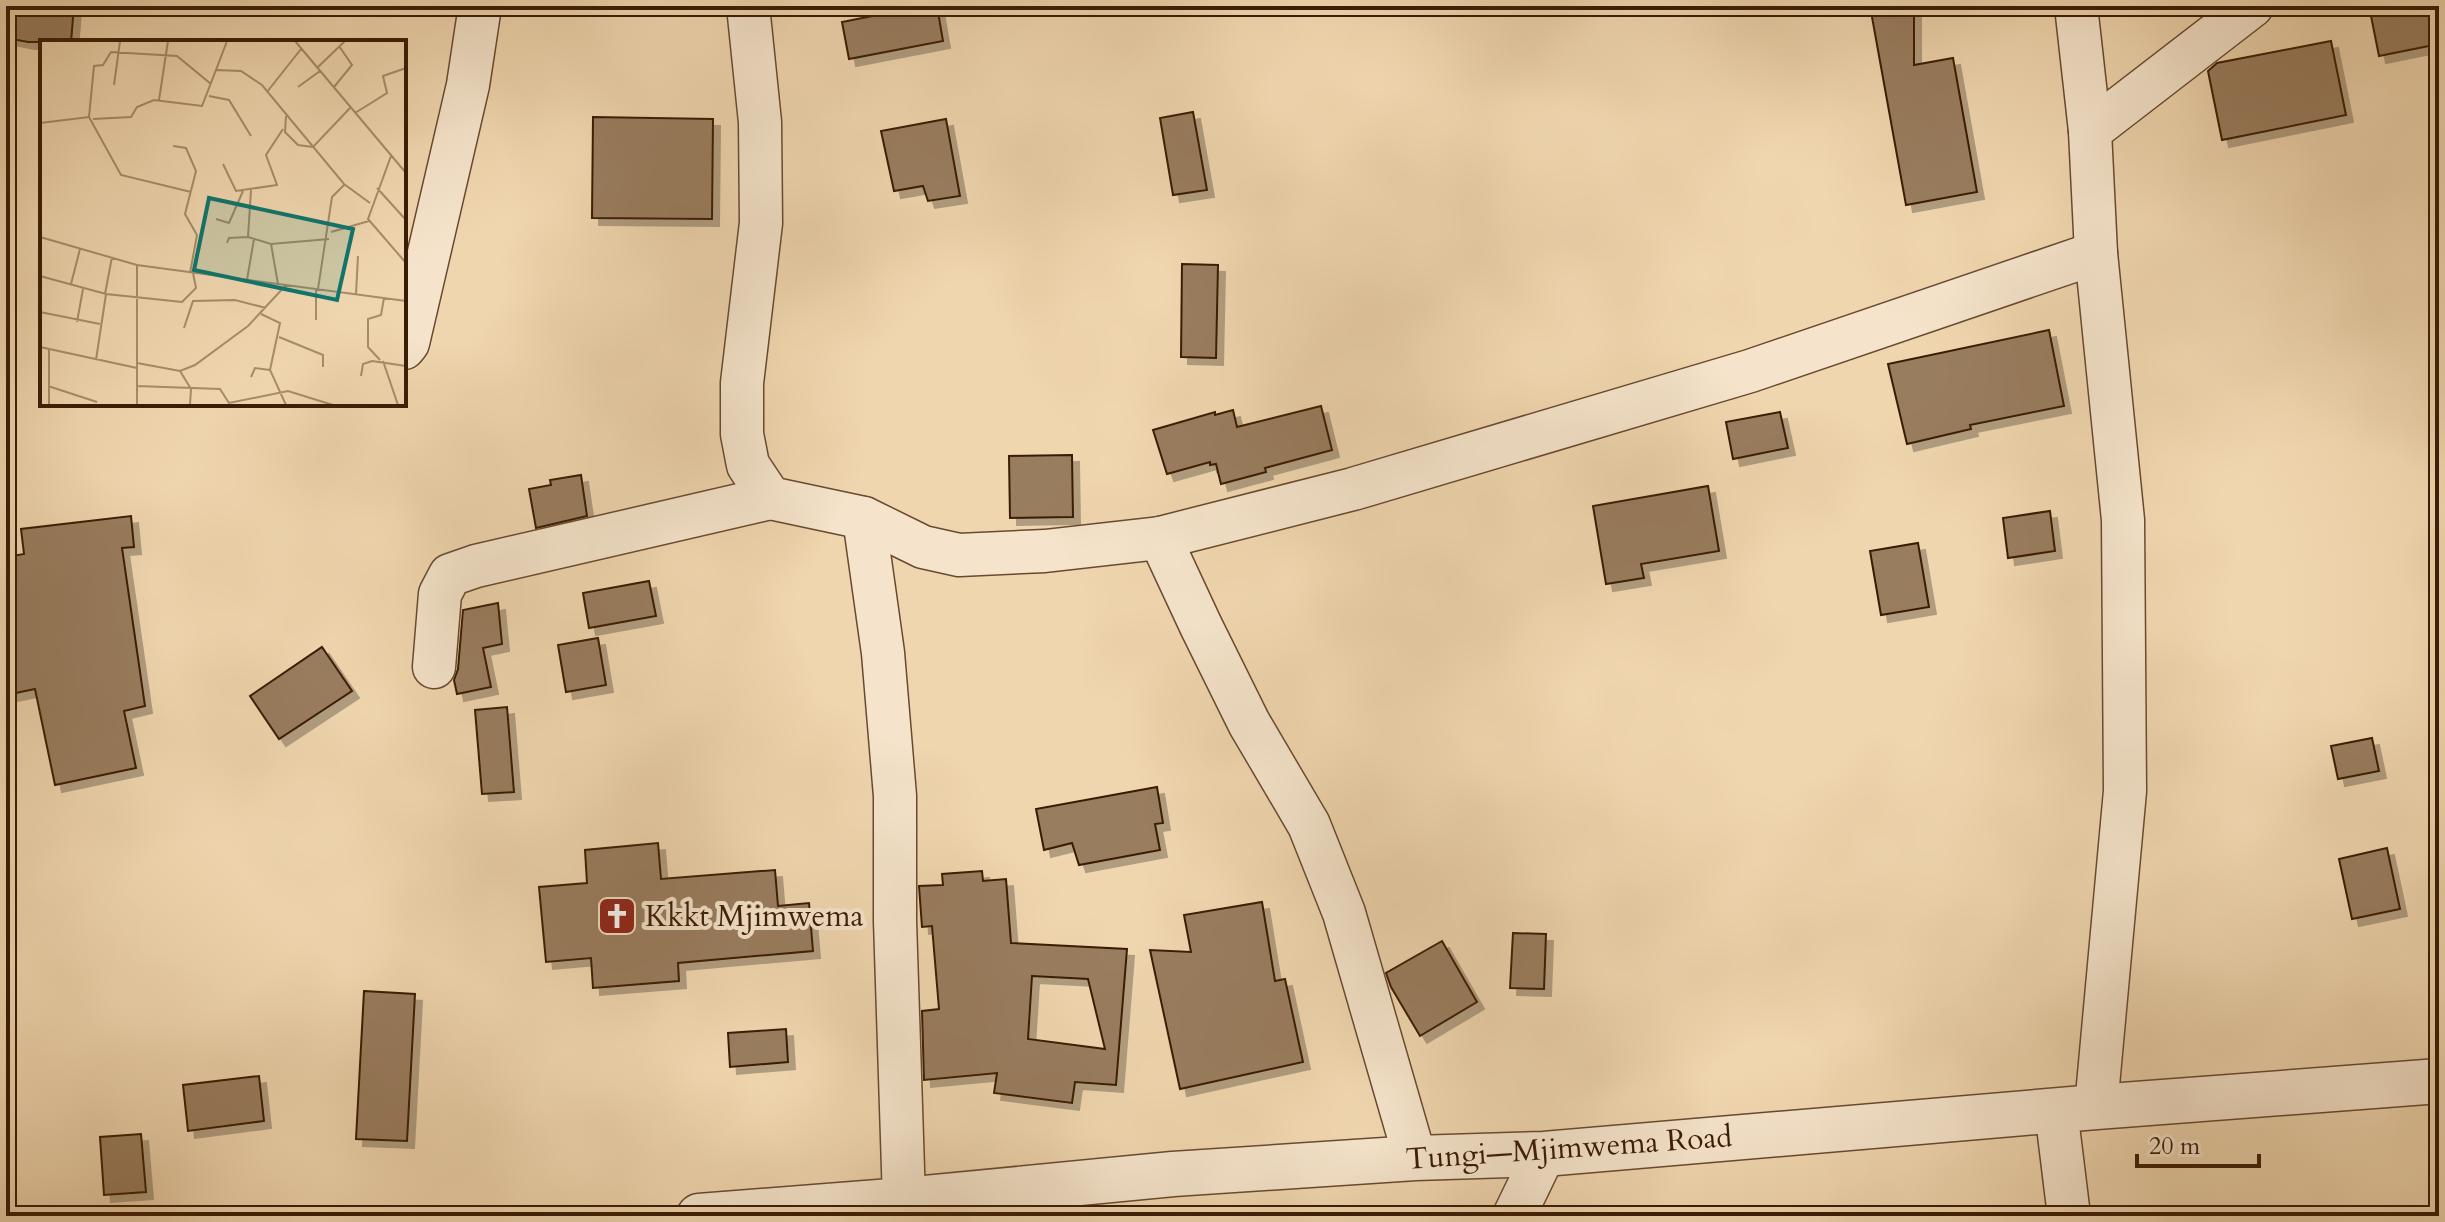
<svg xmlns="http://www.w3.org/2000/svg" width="2445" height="1222" font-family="Cardo,serif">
	<defs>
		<filter id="shadow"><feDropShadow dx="7" dy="7" stdDeviation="0" flood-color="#0004"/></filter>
	</defs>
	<rect width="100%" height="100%" fill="#f0d6af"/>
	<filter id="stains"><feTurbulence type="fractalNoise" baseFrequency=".0025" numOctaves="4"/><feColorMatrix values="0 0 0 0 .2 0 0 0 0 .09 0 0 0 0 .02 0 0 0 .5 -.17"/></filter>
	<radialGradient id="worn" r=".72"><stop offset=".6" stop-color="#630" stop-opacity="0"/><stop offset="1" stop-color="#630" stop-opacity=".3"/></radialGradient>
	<!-- building -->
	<g fill="#997d5e" stroke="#3a1c06" stroke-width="2" fill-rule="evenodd" filter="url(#shadow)">
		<polygon points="6,6 74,6 71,42 28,42 6,38"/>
		<polygon points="923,6 937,6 943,41 849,59 842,22"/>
		<polygon points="1870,6 1914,6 1914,65 1953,58 1977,192 1906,205"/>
		<polygon points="2369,6 2439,6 2439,44 2379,56"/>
		<polygon points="2331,41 2346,115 2222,140 2208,71 2217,63"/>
		<polygon points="1193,112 1207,190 1173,195 1160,118"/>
		<polygon points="593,117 713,119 712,219 592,218"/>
		<polygon points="946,119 960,196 928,201 923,186 894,191 881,131"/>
		<polygon points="1182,264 1218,265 1216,358 1181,357"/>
		<polygon points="2049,330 2064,406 1970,425 1971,429 1907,444 1888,364"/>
		<polygon points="1321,406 1332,450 1265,468 1266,472 1221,484 1216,464 1210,465 1210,462 1167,474 1153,430 1215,412 1215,415 1233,410 1237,427"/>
		<polygon points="1780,412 1788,448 1733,459 1726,422"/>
		<polygon points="1072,455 1073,517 1010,518 1009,456"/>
		<polygon points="581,475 587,516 536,528 529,489 551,485 550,480"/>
		<polygon points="1708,486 1719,551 1641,564 1644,578 1606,584 1593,506"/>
		<polygon points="2050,511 2055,551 2008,558 2003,518"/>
		<polygon points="131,516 134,547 122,548 145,706 124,711 136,768 55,785 35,689 6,695 6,557 24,554 21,529"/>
		<polygon points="1918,543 1929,607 1881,615 1870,551"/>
		<polygon points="649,581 656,616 589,628 583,593"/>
		<polygon points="498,603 502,644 483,648 491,687 457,694 454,680 458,669 463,610"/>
		<polygon points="598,638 606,685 566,692 558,645"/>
		<polygon points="322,647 352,691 279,739 250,696"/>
		<polygon points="507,707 514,792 482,794 475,710"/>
		<polygon points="2372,738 2379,771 2338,779 2331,746"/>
		<polygon points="1157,787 1163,823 1155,824 1160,850 1079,865 1072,843 1044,850 1036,809"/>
		<polygon points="658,843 661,879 775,870 778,906 809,903 813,951 678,963 679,981 593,988 591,958 546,962 539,887 587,883 585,850"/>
		<polygon points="2387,848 2400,909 2352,919 2339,859"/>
		<path d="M982,871L983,881L1006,879L1011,943L1127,949L1116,1085L1075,1082L1072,1103L994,1093L997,1073L924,1080L922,1011L939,1009L932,926L922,927L919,886L943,885L942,874ZM1032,976L1088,979L1105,1049L1028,1039Z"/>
		<polygon points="1262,902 1275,981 1285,979 1303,1062 1180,1089 1150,950 1191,952 1184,915"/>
		<polygon points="1513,933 1546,934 1544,989 1510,988"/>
		<polygon points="1442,941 1477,1002 1420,1036 1391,987 1386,973"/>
		<polygon points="364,991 415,994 407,1141 356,1139"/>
		<polygon points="786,1029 788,1062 730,1067 728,1033"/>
		<polygon points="259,1076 264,1121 188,1131 183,1085"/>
		<polygon points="141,1134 146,1192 104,1195 100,1137"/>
	</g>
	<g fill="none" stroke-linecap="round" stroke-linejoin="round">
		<!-- minor casing -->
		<g stroke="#684a30" stroke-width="45">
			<g id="minor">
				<polyline points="748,6 760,122 761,223 742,383 742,434 748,465 770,498 864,518 923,547 959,555 1045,551 1160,538 1353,489 1750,371 2096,253"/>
				<polyline points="2076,6 2090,131 2096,253 2123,520 2125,791 2096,1107"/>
				<polyline points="2090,131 2252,6"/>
				<polyline points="404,348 408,343 468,85 480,6"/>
				<polyline points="864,518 883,653 895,796 895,921 904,1200"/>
				<polyline points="1160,538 1201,626 1249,723 1309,825 1344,913 1415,1158"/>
				<polyline points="434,667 440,594 450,575 476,566 770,498"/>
				<polyline points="2056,1110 2069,1216"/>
				<polyline points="1514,1216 1544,1154"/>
			</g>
		</g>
		<!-- tertiary casing -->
		<g stroke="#684a30" stroke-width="47">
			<polyline id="tertiary" points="699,1216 904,1200 1173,1174 1415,1158 1544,1154 2096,1107 2439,1081"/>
		</g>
		<!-- minor -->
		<use href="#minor" stroke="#f5e4cb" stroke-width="42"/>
		<!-- tertiary -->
		<use href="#tertiary" stroke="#f5e4cb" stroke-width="44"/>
	</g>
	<!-- icons -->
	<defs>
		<g id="church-square" transform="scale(2)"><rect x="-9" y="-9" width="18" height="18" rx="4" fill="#8f2418" stroke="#f5e4cb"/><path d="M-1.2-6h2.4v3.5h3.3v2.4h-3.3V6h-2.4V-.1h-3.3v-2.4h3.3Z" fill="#fff"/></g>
	</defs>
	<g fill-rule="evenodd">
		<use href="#church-square" x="617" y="916"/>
	</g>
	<g text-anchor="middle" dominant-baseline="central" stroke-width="8" stroke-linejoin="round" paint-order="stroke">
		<!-- poi labels -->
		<g font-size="30" fill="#3a1c06" stroke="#f5e4cb" text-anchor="start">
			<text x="645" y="916">Kkkt Mjimwema</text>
		</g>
		<!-- street labels -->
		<g font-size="30" fill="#3a1c06" stroke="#f5e4cb">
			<text transform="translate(1569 1148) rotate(-4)">Tungi—Mjimwema Road</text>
		</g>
	</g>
	<!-- overview -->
	<g transform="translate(40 40)">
		<rect width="366" height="366" fill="#f0d6af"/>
		<path fill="none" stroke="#a78c6b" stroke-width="2" d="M255,1L366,133M277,28L305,1M176,30L187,1M74,45L80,1M258,47L280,31M294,47L312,25L299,6M227,52L261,9M169,56L189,60L211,96M119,60L128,1M315,73L347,53L343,36L366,28M246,76L245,92L258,105L273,107L310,68M49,77L54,26L63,25L71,12L137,16L171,44M53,79L91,77L97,67L114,60L162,66L176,30L201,31L222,45L304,144L330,163M0,83L49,77L81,135L151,152M133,106L146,108L156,131L145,174L157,195L150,233M351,116L328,179L366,223M183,124L196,151L237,145L226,115L243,89M337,148L366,180M211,150L208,197L231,204L289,199M176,179L189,183L203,151M291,192L329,181M0,197L97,225L366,261M187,203L189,198L208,197M231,204L238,244M97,225V365M0,236L66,254L142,262L156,248L153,233M207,240L214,199M31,244L40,209M278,249L292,157L304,145M65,254L72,217M316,254L318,216M0,272L60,284M221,274L240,283L230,330L246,365M276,280V249M37,282L43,249M144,288L153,261L195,260L226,268M239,297L283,315V327M0,307L97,328M9,310V365M56,320L66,254M340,320L328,307V279L341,275L344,258M343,321L358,365M97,323L140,331L155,325L208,286L246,245M140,331L151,349L150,365M321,336L323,324L332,321L366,326M211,337L215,328L230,330M8,346L57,362M97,346L180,349L189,363L248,351L293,365M9,365H97"/>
		<path fill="#0f766e" fill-opacity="0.15" stroke="#0f766e" stroke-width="4" d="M169,158L313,189L297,260L154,230Z"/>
		<rect width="366" height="366" fill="none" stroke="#3a1c06" stroke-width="4"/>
	</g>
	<!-- margin -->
	<rect width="2445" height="1222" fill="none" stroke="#f0d6af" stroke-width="32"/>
	<rect x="8" y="8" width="2429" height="1206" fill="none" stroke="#3a1c06" stroke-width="4"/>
	<rect x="16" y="16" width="2413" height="1190" fill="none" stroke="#3a1c06" stroke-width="2"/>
	<!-- scale -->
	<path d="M2137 1154v12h122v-12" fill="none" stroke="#3a1c06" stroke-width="4"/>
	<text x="2149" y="1154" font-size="24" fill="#3a1c06" stroke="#f5e4cb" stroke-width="6" paint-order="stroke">20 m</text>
	<rect width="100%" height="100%" filter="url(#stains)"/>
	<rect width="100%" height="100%" fill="url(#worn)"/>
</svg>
